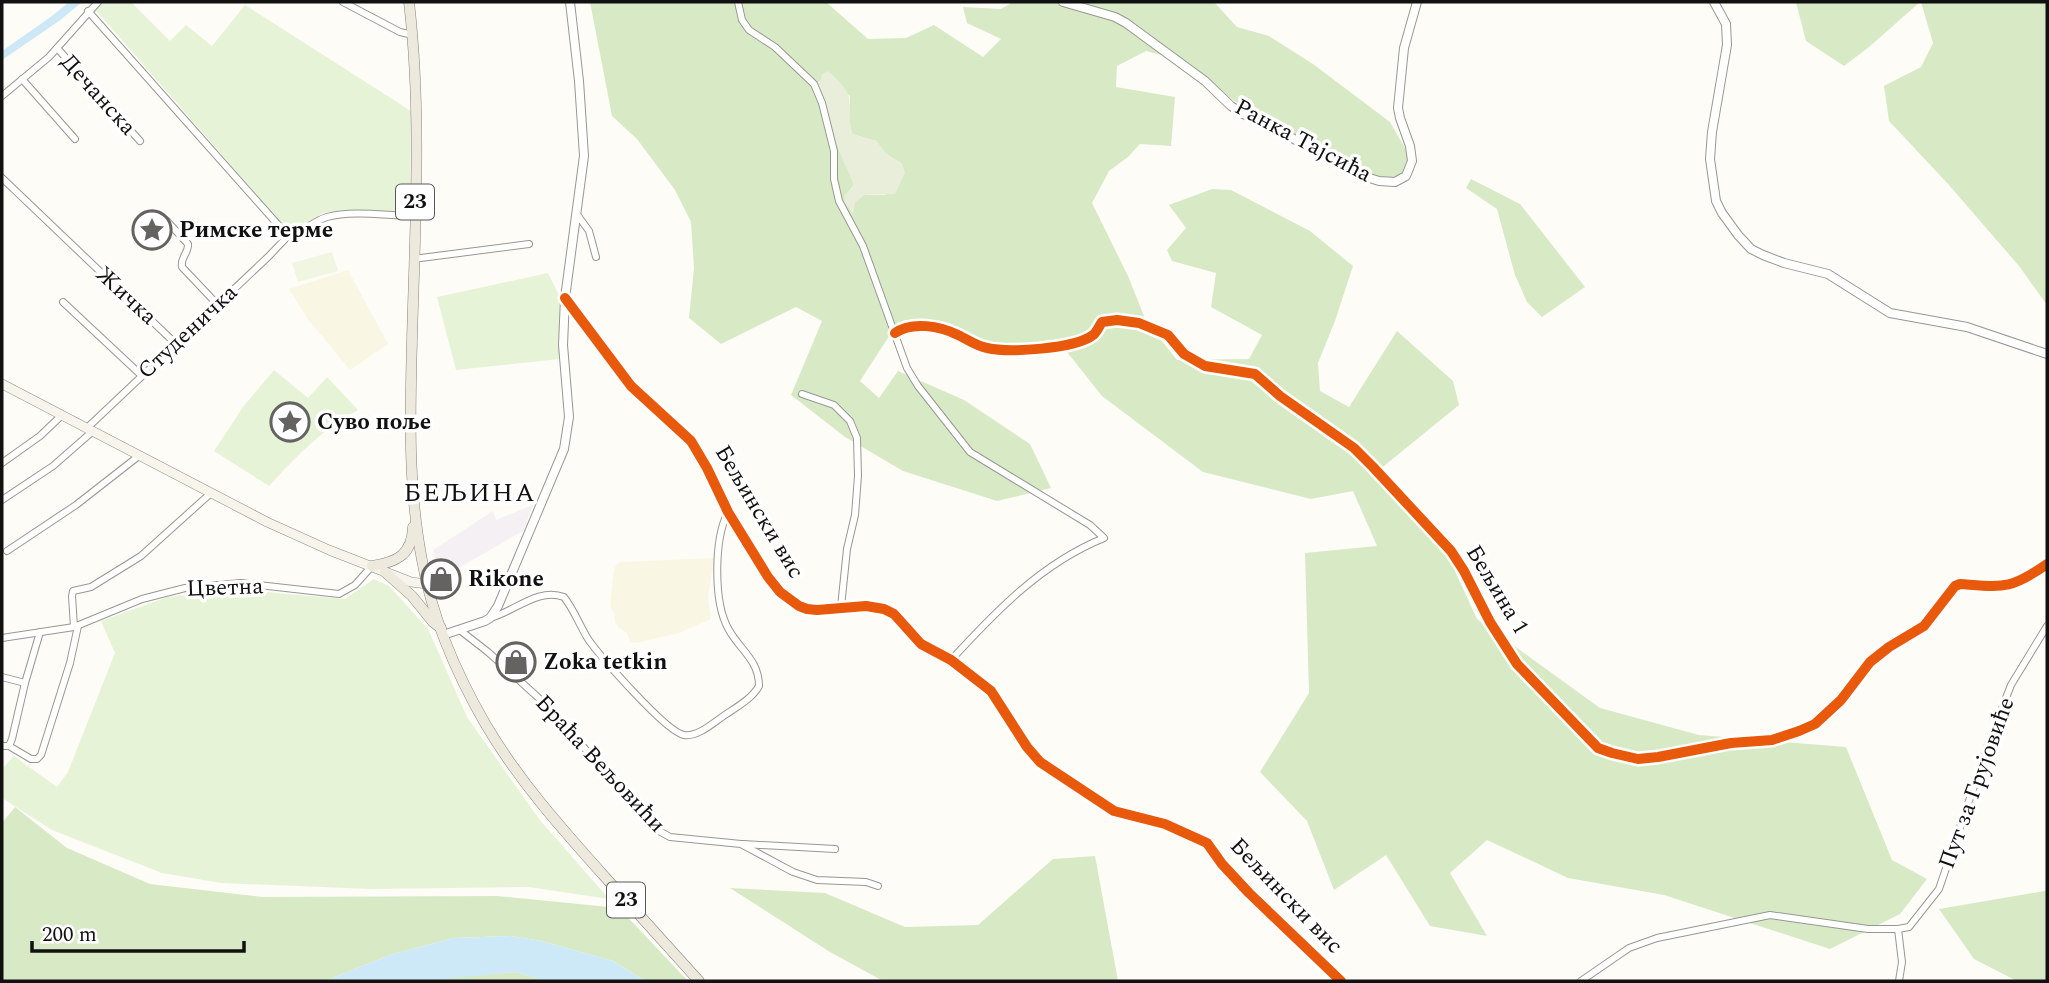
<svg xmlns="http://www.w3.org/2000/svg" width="2049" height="983" font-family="Spectral,serif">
	<rect width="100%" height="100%" fill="#fdfcf7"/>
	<!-- industrial -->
	<polygon fill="#f5f0f3" points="533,505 523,531 439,579 433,550 493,511 496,520"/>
	<!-- farmland -->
	<g fill="#f9f7e4">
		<polygon points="348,270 388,344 350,370 307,318 289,289"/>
		<polygon points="714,558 708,597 711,619 679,633 636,643 630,642 627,633 619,628 615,622 613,611 610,605 614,569 617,564 621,562"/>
	</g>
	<!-- green -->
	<g fill="#e7f3d7">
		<polygon points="102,2 131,2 170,41 186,25 212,46 245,5 411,111 410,213 342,210 323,213 289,232 94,8"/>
		<polygon points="548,273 560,297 559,359 456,370 437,297"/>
		<path d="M274,370L308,398L327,377L358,410C322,429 296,457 269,486L214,451L243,407Z"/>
		<polygon points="374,579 389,586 428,629 467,717 539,819 609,899 529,887 371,889 221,883 162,873 52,830 2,798 2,769 14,756 57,787 68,772 115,653 101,621 168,597 231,589 345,599"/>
	</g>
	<!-- forest -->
	<g fill="#d8eac5" fill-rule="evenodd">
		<path d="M590,2H826L868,39L906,38L934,25L983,57L1001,39L967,23L963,7L1001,9L1013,2H1214L1237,27L1269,36L1313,64L1390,122L1409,155L1402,176L1380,178L1344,162L1237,103L1180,60L1146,51L1117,66L1116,87L1175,97L1171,146L1140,144L1128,157L1109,171L1092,203L1128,276L1146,321L1177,360L1249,359L1262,335L1211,307L1216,273L1172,261L1167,250L1186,228L1169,205L1212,189L1231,190L1310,231L1353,266L1335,321L1318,363L1320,391L1349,407L1397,331L1453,381L1459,405L1379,470L1441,541L1477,619L1600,708L1699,735L1846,747L1892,860L1927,879L1900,914L1830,949L1664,895L1568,878L1487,840L1450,873L1487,936L1430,926L1386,855L1334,890L1307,821L1260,772L1309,693L1305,553L1377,546L1353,491L1311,499L1203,472L1102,396L1067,352H995L937,326L897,324L860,381L879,398L898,371L964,400L1030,444L1051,488L997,501L903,471L845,437L791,395L822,321L796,307L721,344L689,318L694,268L691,222L675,190L637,139L612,116ZM821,80L850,96L849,121L852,134L876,141L885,153L902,164L885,195H864L855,202L845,196L854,185L823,96L815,86Z"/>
		<polygon points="1796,2 1920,2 1869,47 1844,66 1806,41"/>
		<polygon points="1921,2 2047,2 2047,305 2019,266 1949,185 1889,121 1884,86 1921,67 1933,43"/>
		<polygon points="1471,179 1520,204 1585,287 1542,317 1527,302 1515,275 1497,209 1466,188"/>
		<polygon points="15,807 67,848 150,884 263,897 497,896 619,908 688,981 645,981 613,961 541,941 511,936 454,938 390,955 325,981 2,981 2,823"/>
		<polygon points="1095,856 1118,981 883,981 830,952 730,888 825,893 905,927 978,925 1053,859"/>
		<polygon points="2047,889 2047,981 2017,981 1974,959 1939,909 2045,891"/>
		<polygon points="515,972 547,981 425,981 432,979"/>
	</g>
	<!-- cemetery -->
	<path fill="#e9eedb" d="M828,71C860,99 845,98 852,134L876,141L885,153L902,164L905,173L895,194L864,195L855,202L853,214L844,201L845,196L854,185L836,144L823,96L815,86L821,80L822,74Z"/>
	<!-- pitch -->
	<polygon fill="#f0f6e1" points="332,252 338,271 298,282 292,263"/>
	<!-- water -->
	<g fill="#cde8f7">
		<polygon points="69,2 82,2 59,21 2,60 2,51 52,16"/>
		<polygon points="511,936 541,941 613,961 645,981 547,981 515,972 425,981 325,981 390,955 454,938"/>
	</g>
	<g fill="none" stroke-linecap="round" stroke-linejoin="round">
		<!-- minor casing -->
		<g stroke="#979795" stroke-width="8">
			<g id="minor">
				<polyline points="343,2 400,32 413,35"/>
				<path d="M738,2L742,20L749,30L775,47L814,84L822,103L834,151V179L839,201L863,246L907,368L918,386L970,452L1090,525L1104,538C1042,563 996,611 951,660"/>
				<polyline points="88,11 288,236"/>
				<polyline points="57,48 140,141"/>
				<polyline points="22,79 75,139"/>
				<polyline points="2,96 49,57 98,2"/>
				<polyline points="2,178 175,343"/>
				<polyline points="576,213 589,231 596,257"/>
				<path d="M166,220L188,244C189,253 180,257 182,267L217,304"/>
				<path d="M288,236C302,233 313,221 327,217C354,210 387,216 415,216"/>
				<polyline points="413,259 529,244"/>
				<polyline points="565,298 631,386 691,441 707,468 728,512 768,577 780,592 799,606 807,609 817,610 866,606 884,609 894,614 921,644 951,660 991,691 1027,747 1040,762 1114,811 1165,824 1207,843 1222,864 1249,893 1341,981"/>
				<polyline points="63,302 141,375"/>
				<path d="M895,333C912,321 940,326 958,335C967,339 976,346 987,348C1009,353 1075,349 1093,335C1097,332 1099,326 1102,322L1117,320L1139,323L1168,335L1184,354L1205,366L1255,374L1280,396L1354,448L1373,467L1451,551L1464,571L1490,622L1517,664L1598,748L1612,753L1638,759L1658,757L1731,743L1772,740L1799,731L1815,724L1841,700L1870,662L1889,647L1924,626L1955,586L1960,584C2003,587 2010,590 2047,564"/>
				<polyline points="802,394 834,405 850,421 857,438 858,476 855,515 847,549 841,607"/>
				<polyline points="87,428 268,257 288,236"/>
				<polyline points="2,463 40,436 62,415"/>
				<polyline points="2,500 53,466 93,431"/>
				<polyline points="7,551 76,505 140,455"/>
				<path d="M490,618C514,612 538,587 564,597C574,610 580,626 588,639C600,656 666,732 684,735C697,737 712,724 722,717C735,708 752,699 759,686C759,660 740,650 729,630C713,603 714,539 728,512"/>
				<polyline points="74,627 72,596 73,591 91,587 141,556 211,493"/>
				<polyline points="461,631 488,652 542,701 659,831 670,837 741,844 793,872 817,880 866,882 878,886"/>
				<polyline points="2,638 74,627 142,599 185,588 241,583 339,594 355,585 372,566"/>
				<polyline points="2,677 25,683"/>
				<polyline points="2,746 9,746 12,739 25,683 40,632"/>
				<polyline points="9,746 31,759 37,759 41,755 70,663 78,626"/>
				<polyline points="743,844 835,849"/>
				<polyline points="1898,929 1902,962 1899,981"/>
				<polyline points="1581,981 1629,948 1657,938 1770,915 1868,929 1898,929 1909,927 1939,889 1989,742 2011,685 2047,626"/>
			</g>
		</g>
		<!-- tertiary casing -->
		<g stroke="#979795" stroke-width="10">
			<g id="tertiary">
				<polyline points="1063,2 1115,17 1126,23 1205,81 1231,106 1243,114 1279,131 1363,176 1379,181 1395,182 1406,176 1412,161 1410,146 1400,118 1398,108 1404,48 1417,2"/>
				<polyline points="1714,2 1726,24 1727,45 1712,132 1710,159 1716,201 1722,213 1738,235 1751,249 1763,255 1784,263 1828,274 1890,313 1967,327 2047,354"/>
				<polyline points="443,635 485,621 490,618 498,606 564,449 569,417 563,345 565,298 584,156 579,81 570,2"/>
			</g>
		</g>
		<!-- secondary casing -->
		<g stroke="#8e8d8b" stroke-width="10">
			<polyline id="secondary" points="2,384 267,522 329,550 411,582 427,584"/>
		</g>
		<!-- primary casing -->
		<g stroke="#858482" stroke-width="11">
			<g id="primary">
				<path d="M409,2C422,114 415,228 412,340C410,413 408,488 422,560C432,617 457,675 486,725C519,781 562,829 605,877C637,912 668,947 699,981"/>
				<path d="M372,566C397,562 412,555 413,527"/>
				<polyline points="385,572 412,596 433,622 441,628"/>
			</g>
		</g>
		<!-- minor -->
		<use href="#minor" stroke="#fffffe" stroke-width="6"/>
		<!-- tertiary -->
		<use href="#tertiary" stroke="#fffffe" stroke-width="8"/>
		<!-- secondary -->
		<use href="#secondary" stroke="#f6f4eb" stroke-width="9"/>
		<!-- primary -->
		<use href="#primary" stroke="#ede9dc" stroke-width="10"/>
		<!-- cycleway casing -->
		<g stroke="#fff" stroke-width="15">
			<g id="cycleway">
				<polyline points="565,298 631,386 691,441 707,468 728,512 768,577 780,592 799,606 807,609 817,610 866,606 884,609 894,614 921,644 951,660 991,691 1027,747 1040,762 1114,811 1165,824 1207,843 1222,864 1249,893 1341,981"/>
				<path d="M895,333C912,321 940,326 958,335C967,339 976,346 987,348C1009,353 1075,349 1093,335C1097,332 1099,326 1102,322L1117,320L1139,323L1168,335L1184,354L1205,366L1255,374L1280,396L1354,448L1373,467L1451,551L1464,571L1490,622L1517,664L1598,748L1612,753L1638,759L1658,757L1731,743L1772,740L1799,731L1815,724L1841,700L1870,662L1889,647L1924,626L1955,586L1960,584C2003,587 2010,590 2047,564"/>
			</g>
		</g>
		<!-- cycleway -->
		<use href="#cycleway" stroke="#e8590c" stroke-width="10"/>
	</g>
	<!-- icons -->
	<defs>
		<g id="sight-ring" transform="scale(2.0125)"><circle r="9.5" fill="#fff" stroke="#646362" stroke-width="1.5"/><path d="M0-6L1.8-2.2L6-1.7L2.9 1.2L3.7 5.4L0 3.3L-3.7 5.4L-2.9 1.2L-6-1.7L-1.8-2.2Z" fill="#646362"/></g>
		<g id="shop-ring" transform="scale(2.0125)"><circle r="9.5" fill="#fff" stroke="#646362" stroke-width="1.5"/><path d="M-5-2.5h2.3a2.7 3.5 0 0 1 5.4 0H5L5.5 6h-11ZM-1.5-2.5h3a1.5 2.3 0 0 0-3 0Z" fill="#646362"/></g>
	</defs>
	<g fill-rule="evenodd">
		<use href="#sight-ring" x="152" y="230"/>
		<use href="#sight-ring" x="290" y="422"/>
		<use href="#shop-ring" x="441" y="579"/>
		<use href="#shop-ring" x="516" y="662"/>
	</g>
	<g text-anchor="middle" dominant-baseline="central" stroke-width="7" stroke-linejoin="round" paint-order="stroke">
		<!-- shield labels -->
		<g fill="#fff" stroke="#585858" stroke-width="2">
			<rect x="396" y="184.5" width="38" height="35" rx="5"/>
			<rect x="607" y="882.5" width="38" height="35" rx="5"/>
		</g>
		<g font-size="21" font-weight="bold" fill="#111">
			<text x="415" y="202">23</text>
			<text x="626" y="900">23</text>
		</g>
		<!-- street labels -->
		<g font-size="23" fill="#111" stroke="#fff">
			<text transform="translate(98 95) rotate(48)">Дечанска</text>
			<text transform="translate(1303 141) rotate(28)">Ранка Тајсића</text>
			<text transform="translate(126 296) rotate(43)">Жичка</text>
			<text transform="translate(188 332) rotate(-43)">Студеничка</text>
			<text transform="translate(759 512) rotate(59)">Бељински вис</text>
			<text transform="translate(225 588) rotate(-2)">Цветна</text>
			<text transform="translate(1497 590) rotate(59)">Бељина 1</text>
			<text transform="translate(600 764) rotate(47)">Браћа Вељовићи</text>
			<text transform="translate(1977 783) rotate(-70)">Пут за Грујовиће</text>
			<text transform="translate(1286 896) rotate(46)">Бељински вис</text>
		</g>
		<!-- poi labels -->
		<g font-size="23" font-weight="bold" fill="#111" stroke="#fff" text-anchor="start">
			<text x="179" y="230">Римске терме</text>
			<text x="317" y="422">Суво поље</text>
			<text x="468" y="579">Rikone</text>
			<text x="543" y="662">Zoka tetkin</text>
		</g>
		<!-- quarter labels -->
		<g font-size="26" letter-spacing="2" fill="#111" stroke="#fff">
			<text x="470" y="493">БЕЉИНА</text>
		</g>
	</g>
	<!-- border -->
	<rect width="2049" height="983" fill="none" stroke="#111111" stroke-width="7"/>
	<!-- scale -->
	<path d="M32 941v10h212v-10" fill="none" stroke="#111111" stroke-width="3.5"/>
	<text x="42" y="941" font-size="21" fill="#111111" stroke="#ffffff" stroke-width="5" paint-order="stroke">200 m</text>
</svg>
